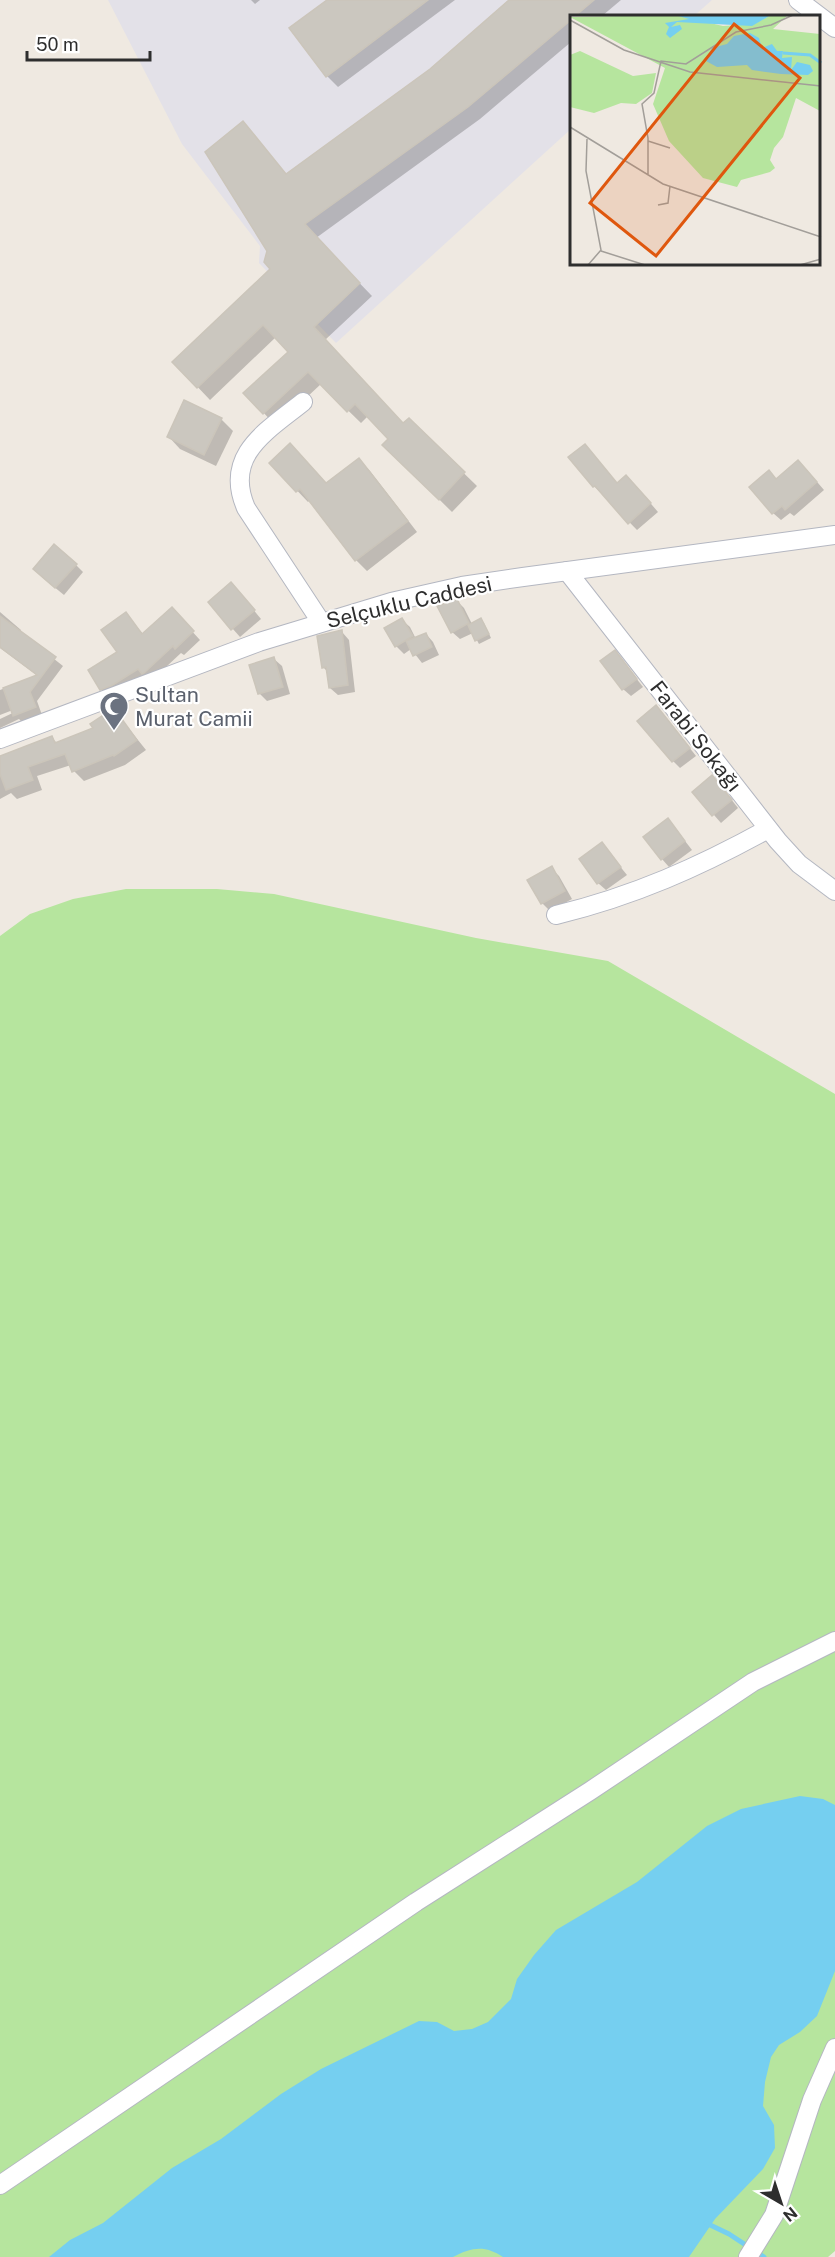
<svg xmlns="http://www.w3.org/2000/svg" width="835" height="2257" font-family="'Public Sans',sans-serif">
	<rect width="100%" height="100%" fill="#efe9e1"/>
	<!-- industrial -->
	<polygon fill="#e3e1e8" points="108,0 712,0 694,16 571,16 571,129 336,343 259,263 260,246 182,144"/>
	<!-- green -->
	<polygon fill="#b6e59e" points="126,889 217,889 274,894 476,938 608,961 835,1094 835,2251 828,2257 0,2257 0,936 30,914 73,899"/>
	<!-- water -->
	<path fill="#75cff0" d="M800,1796L823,1799L835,1805V1971L817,2016L800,2032L779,2045L771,2057L765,2082L763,2106L774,2125L775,2148L763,2169L715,2219L689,2257H503C485,2245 472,2247 453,2257H49L70,2240L103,2223L172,2168L221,2139L281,2094L321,2069L419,2021L437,2022L454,2031L472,2029L488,2022L511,1999L517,1979L534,1955L556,1930L637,1882L707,1826L741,1809Z"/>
	<!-- shadow -->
	<g fill="#0003">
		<polygon points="251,0 260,0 255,4"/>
		<polygon points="330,0 455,0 338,87 327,76"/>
		<polygon points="511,0 621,0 602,16 571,16 571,42 480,119 316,238 372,296 325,340 404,425 409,420 477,486 452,512 384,445 390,439 368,416 361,423 321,384 276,426 245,393 290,352 276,337 210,400 174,362 273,269 243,123 287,175 431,70"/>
		<polygon points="221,419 233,431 216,466 180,449 169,437"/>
		<polygon points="570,457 618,484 634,484 658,512 637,530 594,486"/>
		<polygon points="359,460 370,471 417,532 367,571 356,560 310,500 308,502 271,463 326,484"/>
		<polygon points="806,469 824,490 794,516 790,513 781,520 773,513 777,480"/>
		<polygon points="76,565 83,572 64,595 42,577"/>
		<polygon points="239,592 261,619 240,637 210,603"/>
		<polygon points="456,600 464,608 472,624 481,620 484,623 491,638 479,644 473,633 460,639 452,632"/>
		<polygon points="0,612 21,630 20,632 63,666 37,701 42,715 22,722 19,719 0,728 0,719 19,710 18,708 0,715 0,690 38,676 0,648"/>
		<polygon points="125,614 144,635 179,617 200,640 184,655 181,653 152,680 109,696 101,689 119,652"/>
		<polygon points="402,620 410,627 416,639 426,634 433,642 439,655 422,663 411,649 404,654 396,646"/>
		<polygon points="342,632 349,640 355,692 338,695 330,688 328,672 323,667"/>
		<polygon points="274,659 282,666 290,694 267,701 259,693"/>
		<polygon points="622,660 643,687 631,696 623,689"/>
		<polygon points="114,710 146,750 125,765 84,781 74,771 71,765 37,776 42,790 17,799 11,793 0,799 0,758 52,738 58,744 95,728"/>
		<polygon points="664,715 696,756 680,768 673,761"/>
		<polygon points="720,785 738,808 721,823 694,792"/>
		<polygon points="675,828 692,850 669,867 662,859"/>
		<polygon points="602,844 627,875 606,890 598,883"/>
		<polygon points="551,868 559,876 572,899 550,911 542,903"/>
	</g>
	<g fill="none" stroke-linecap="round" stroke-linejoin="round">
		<!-- stream -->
		<polyline stroke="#75cff0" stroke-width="5" points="706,2223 729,2234 764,2257"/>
	</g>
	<!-- building -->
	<g fill="#cbc7bf" stroke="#cbc5ba" stroke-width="1.5">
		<polygon points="327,0 428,0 326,77 289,28"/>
		<polygon points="509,0 594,0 575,16 571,16 571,20 468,107 305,224 360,283 314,327 403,423 409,418 465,472 439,500 382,445 388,439 355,404 347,412 308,372 263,414 243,393 288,352 263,325 197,388 172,362 270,269 264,262 267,251 205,152 243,121 286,174 430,69"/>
		<polygon points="184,400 222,418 204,455 167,437"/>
		<polygon points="290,443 326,483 359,458 408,521 355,561 300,489 296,492 269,463"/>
		<polygon points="585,444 617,483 626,475 651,503 628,524 595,486 593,487 568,457"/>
		<polygon points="798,460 817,482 785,510 782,506 772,514 749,487 769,470 776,479"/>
		<polygon points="54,544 77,564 55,588 33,569"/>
		<polygon points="231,582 255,610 231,630 208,602"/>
		<polygon points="457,599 469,623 451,633 437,606"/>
		<polygon points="172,607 194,631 175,649 173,646 144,673 142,674 138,669 111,686 100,690 88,670 117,652 101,630 126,612 142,634"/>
		<polygon points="0,616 56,657 30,692 36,707 13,716 3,688 37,675 0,647"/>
		<polygon points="402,618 413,636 395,647 384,628"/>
		<polygon points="481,618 489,634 475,641 468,625"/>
		<polygon points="342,630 348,685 329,688 326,667 322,668 317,636"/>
		<polygon points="426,633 432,647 413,656 406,641"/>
		<polygon points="615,650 637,679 622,690 600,661"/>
		<polygon points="274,657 283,687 258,694 249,665"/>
		<polygon points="656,705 690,748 672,762 637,721"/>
		<polygon points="114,708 137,740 114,756 113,755 72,772 65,754 28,767 33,780 6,790 0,774 0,756 52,736 55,743 93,728 90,724"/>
		<polygon points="712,775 732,800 712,816 692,792"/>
		<polygon points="668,818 685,841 661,860 643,837"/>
		<polygon points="602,842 621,867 597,884 579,859"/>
		<polygon points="552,866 565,891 541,904 527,880"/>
	</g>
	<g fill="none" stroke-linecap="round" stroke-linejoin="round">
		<!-- minor casing -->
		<g stroke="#b4b7c1" stroke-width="20">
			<g id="minor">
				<polyline points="798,0 835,28"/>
				<path d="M303,402C267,431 223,455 246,508L321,622"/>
				<polyline points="567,571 778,841 799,864 835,891"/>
				<polyline points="0,739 259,642 391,602 462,586 523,577 835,535"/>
				<path d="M556,915C634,896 699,867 768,829"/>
				<polyline points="0,2185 416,1902 590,1791 753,1682 835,1641"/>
				<polyline points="748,2257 774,2215 812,2100 835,2048"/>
			</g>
		</g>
		<!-- minor -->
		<use href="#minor" stroke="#fff" stroke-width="18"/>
	</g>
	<!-- icons -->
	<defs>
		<g id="mosque-pin" transform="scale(1.5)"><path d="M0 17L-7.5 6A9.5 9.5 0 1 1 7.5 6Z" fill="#6b7280" stroke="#fff"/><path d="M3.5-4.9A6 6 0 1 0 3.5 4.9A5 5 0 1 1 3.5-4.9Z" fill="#fff"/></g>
	</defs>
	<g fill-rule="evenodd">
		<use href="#mosque-pin" x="114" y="706"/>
	</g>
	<g text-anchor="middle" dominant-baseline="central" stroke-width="4.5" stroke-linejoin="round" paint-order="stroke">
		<!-- street labels -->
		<g font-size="21" fill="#2e2e2e" stroke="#fff">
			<text transform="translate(409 602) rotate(-13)">Selçuklu Caddesi</text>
			<text transform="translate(696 736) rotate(52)">Farabi Sokağı</text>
		</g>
		<!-- worship labels -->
		<g font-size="21" fill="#5b616d" stroke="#fff" text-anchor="start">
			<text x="135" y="694">Sultan<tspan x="135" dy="24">Murat Camii</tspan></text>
		</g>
	</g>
	<!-- overview -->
	<g transform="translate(570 15)">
		<rect width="250" height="250" fill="#efe9e1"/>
		<path d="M105,0L153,11L184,9L201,0H218L203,14L250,19V96L226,83L213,122L204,133L200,145L205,153L200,157L171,165L167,172L133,163L99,126L83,89L95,53L0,2ZM10,36L63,61L86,58L82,78L66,89L51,88L24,98L0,92V40Z" fill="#b6e59e"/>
		<path d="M105,0H201L182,11L107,7L101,12L110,10L112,14L100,23L96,19L99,12L95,8L119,4ZM180,18L189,23L192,33L202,29L207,36H213L212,43L222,42L221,55L227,47L240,50L243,56L238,60L211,59L182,55L177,50L147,52L136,46L142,33L157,29L164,21Z" fill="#75cff0"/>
		<path fill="none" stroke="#75cff0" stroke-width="3" d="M213,38L240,40L251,48"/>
		<path fill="none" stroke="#a29e99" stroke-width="1.5" d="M0,5L54,35L120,57L251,71M0,112L93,169L251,222M17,124L16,156L31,235L18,250M78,126L100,133M78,160V123L72,89L84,78L91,46L116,49L166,17L201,10L223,0M88,190L98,188L100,171M31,236L75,250M230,250L251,244"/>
		<path fill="#df570e" fill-opacity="0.15" stroke="#df570e" stroke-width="3" d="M164,9L230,63L86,241L20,188Z"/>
		<rect width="250" height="250" fill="none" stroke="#2e2e2e" stroke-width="3"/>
	</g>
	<!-- north arrow -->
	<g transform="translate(781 2203) rotate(141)" stroke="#ffffff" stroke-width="4.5" paint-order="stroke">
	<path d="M0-4.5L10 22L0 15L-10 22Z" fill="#2e2e2e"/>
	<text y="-9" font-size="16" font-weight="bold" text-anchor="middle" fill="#2e2e2e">N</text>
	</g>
	<!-- scale -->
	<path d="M27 51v9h123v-9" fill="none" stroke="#2e2e2e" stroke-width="3"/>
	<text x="36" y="51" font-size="18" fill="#2e2e2e" stroke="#ffffff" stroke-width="4.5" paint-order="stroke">50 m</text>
</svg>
